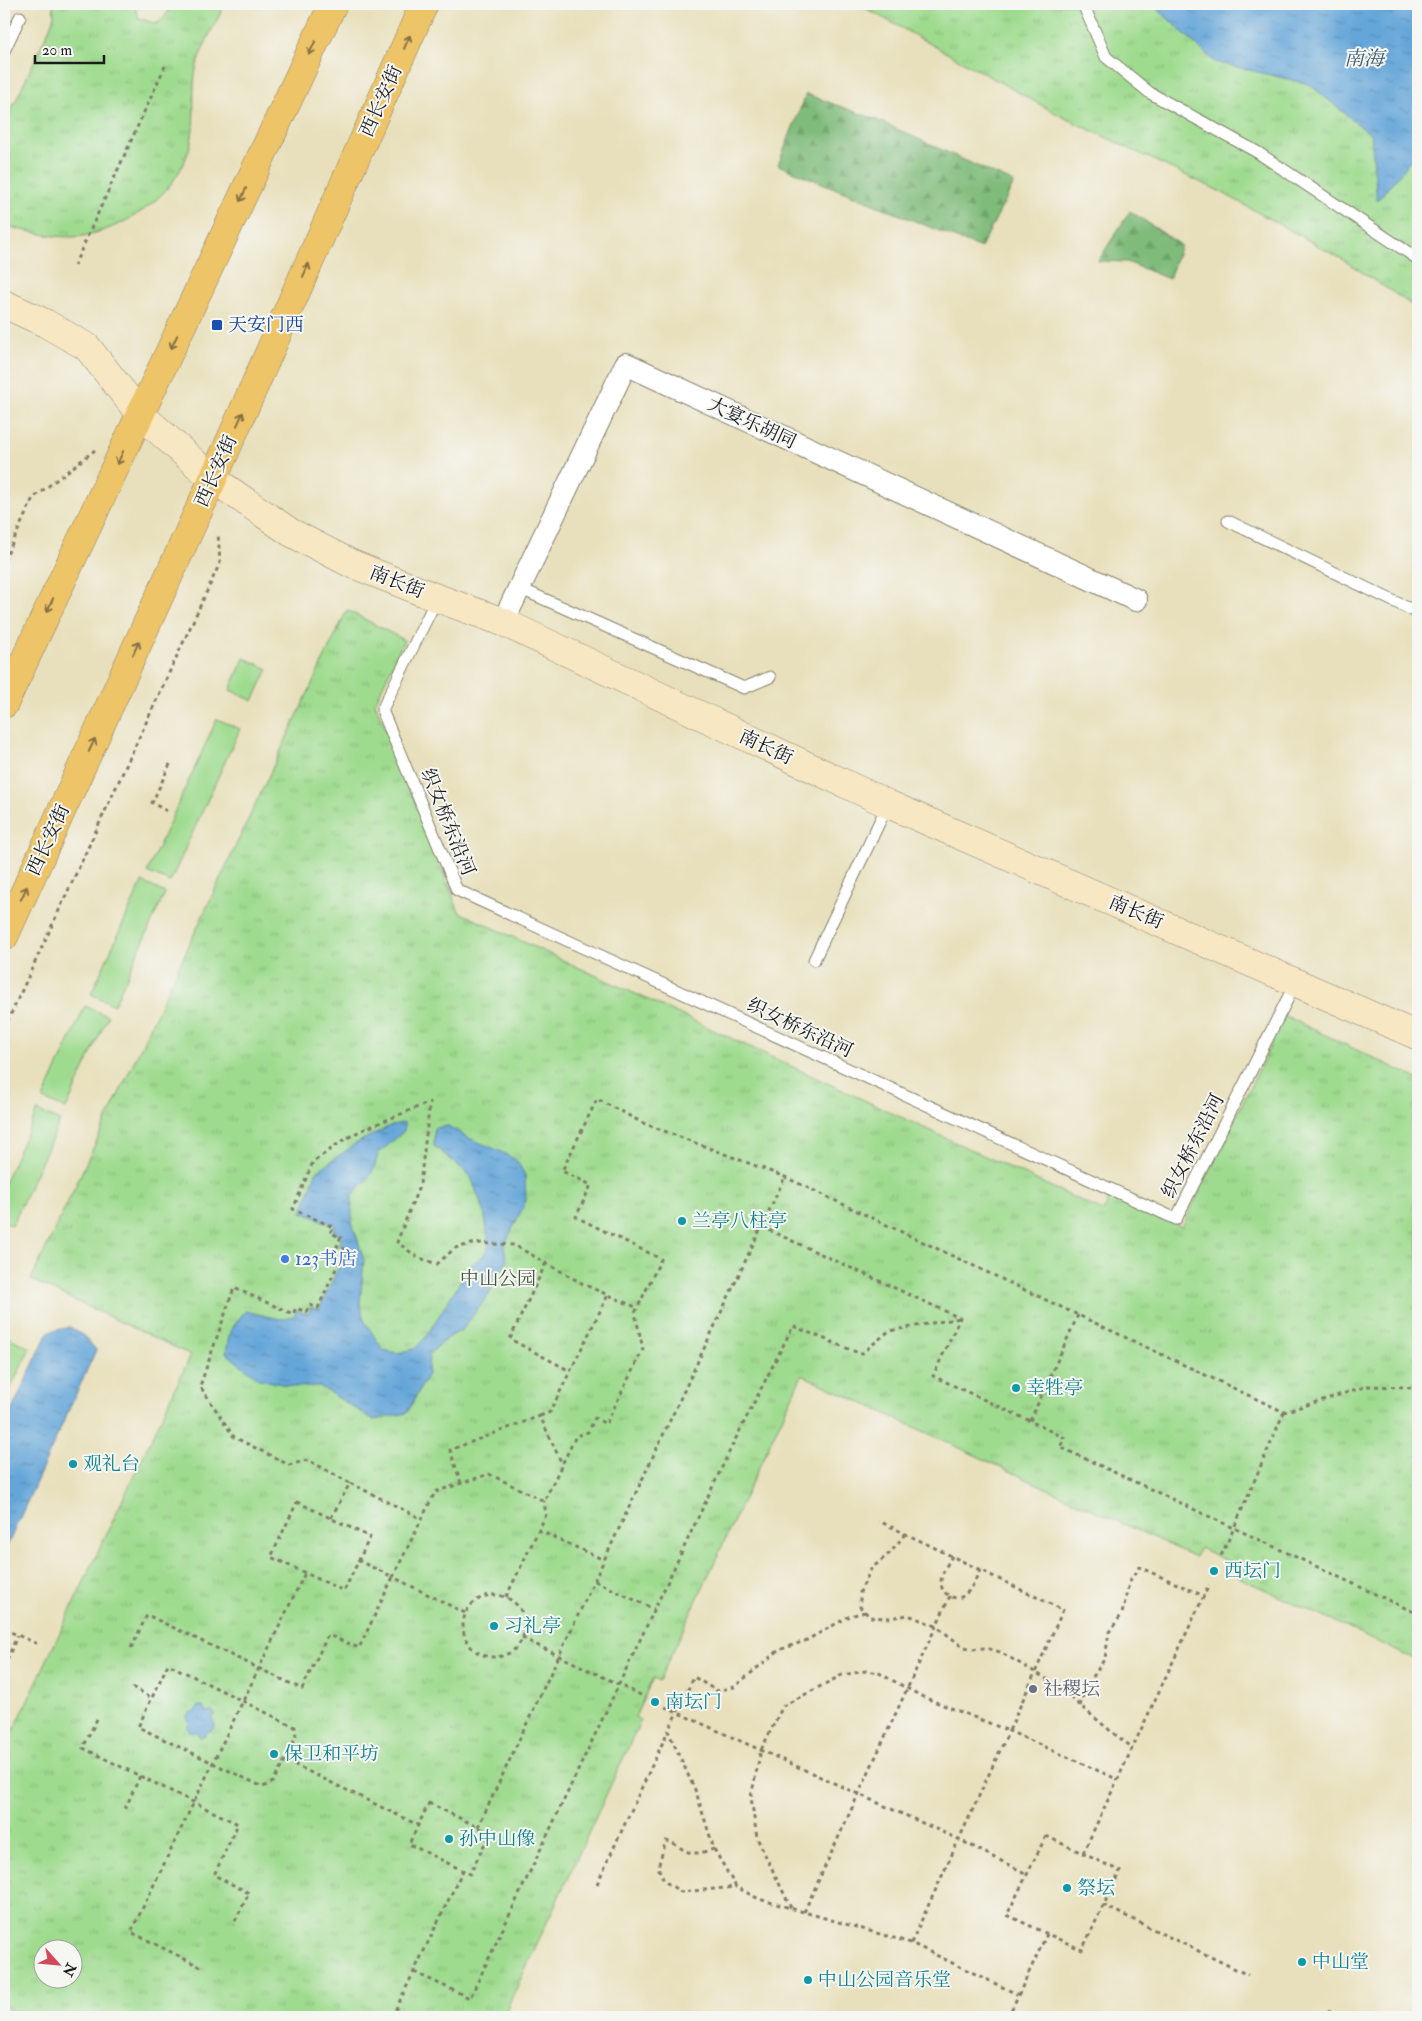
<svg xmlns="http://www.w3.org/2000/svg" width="1422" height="2021" font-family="'IM FELL Double Pica','Noto Serif SC',serif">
	<defs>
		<pattern id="forest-firs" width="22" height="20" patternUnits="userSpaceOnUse" patternTransform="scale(1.25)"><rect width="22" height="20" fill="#7fbb7a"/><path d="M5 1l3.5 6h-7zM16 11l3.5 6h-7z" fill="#6da069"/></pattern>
		<pattern id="park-tufts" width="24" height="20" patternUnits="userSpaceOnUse" patternTransform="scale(1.25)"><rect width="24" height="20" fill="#9fdb8f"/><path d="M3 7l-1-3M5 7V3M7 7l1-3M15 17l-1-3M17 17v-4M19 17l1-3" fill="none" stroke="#88bb7b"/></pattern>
		<pattern id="water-ripples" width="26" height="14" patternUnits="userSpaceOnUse" patternTransform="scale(1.25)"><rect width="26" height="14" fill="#65a6d9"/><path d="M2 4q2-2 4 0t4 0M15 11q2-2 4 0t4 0" fill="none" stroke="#5286af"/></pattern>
	</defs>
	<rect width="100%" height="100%" fill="#f6f6f2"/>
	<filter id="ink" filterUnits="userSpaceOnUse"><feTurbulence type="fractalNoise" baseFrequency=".02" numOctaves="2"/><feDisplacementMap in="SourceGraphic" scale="10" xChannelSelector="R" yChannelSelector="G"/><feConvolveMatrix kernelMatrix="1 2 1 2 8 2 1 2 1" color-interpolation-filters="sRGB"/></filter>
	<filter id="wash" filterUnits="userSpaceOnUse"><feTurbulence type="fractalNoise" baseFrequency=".0096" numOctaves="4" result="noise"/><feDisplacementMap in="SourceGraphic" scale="20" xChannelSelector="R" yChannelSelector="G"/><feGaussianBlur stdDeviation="1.12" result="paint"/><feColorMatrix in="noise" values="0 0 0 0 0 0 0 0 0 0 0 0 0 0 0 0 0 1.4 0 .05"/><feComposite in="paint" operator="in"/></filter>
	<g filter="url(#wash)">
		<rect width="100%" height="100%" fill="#e8e0bc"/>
		<!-- green -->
		<g fill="#9fdb8f" stroke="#5e7c56">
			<polygon points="244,658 268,669 253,701 230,690"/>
			<polygon points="217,719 240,729 170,882 147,872"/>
			<polygon points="142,882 165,893 114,1005 91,994"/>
			<polygon points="85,1006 108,1016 66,1109 43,1099"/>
			<polygon points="37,1111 60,1121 12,1225 4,1222 4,1183"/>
			<polygon points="4,1335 30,1348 4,1402"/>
		</g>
		<!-- forest -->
		<g fill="url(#forest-firs)" stroke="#4e6c4b">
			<polygon points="806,94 875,119 1014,183 981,248 778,165"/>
			<polygon points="1130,211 1181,245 1169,279 1127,262 1098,261"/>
		</g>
		<!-- park -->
		<g fill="url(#park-tufts)" stroke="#5e7c56" fill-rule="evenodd">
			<path d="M53,4H134L139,18L156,24C164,19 170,13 169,4H225C215,25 199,50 195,74C192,96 196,119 191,142C180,192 131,227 82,236C63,240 23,231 4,225V126L51,25L54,15Z"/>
			<polygon points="858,4 1418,4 1418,309 1342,259 1221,192 1063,117"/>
			<path d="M347,610L404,640L375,703L459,912L1103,1211L1112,1195L1182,1227L1285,1016L1418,1079V1661L1236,1576L1240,1567L1200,1548L1195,1557L802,1375L659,1681L653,1678L635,1717L641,1720L503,2017H75L70,2015L69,2017H25L4,2007V1751L191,1355L31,1280ZM42,1948H72V1978H42Z"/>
		</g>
		<!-- water -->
		<g fill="url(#water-ripples)" stroke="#40617a">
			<polygon points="1152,4 1418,4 1418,152 1377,201 1371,135 1309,84 1215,62"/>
			<polygon points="404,1122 404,1131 378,1154 374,1169 366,1181 352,1195 352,1222 364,1260 360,1303 364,1320 383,1350 397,1353 414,1349 425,1338 470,1266 484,1255 489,1245 484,1211 470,1175 434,1146 434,1128 448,1126 466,1137 500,1151 517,1161 525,1175 526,1201 504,1246 507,1262 499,1272 489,1294 463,1329 446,1339 429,1354 428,1374 407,1413 374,1420 319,1386 295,1387 259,1379 226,1353 230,1331 245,1311 279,1319 294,1316 296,1310 307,1314 311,1307 319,1309 347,1249 339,1246 342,1237 333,1232 335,1226 302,1212 316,1172 358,1142 390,1126"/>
			<polygon points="70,1327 85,1337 96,1350 4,1553 4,1427 48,1332"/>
			<polygon points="198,1706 203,1706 206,1712 212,1711 215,1714 212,1720 215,1724 215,1728 211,1731 208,1731 204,1737 200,1737 196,1732 191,1733 188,1729 188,1725 190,1723 187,1719 187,1715 191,1712 195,1712"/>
		</g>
	</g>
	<g filter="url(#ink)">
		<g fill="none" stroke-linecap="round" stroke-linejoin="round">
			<!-- lane casing -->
			<g stroke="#827e6c" stroke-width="13">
				<g id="lane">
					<polyline points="1083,4 1106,57 1150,93 1257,152 1418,259"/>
					<polyline points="4,51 20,17"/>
					<polyline points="1228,521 1418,613"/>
					<polyline points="519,588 744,688 770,677"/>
					<polyline points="437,598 382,710 457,890 1176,1219 1296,982"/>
					<polyline points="814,960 888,804"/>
				</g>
			</g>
			<!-- street casing -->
			<g stroke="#827e6c" stroke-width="24">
				<polyline id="street" points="503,622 626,364 1136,600"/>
			</g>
			<!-- secondary casing -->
			<g stroke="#827e6c" stroke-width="29">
				<polyline id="secondary" points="4,304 45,323 87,347 140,414 213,479 290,532 350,563 437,598 503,622 888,804 1418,1036"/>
			</g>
			<!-- highway casing -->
			<g stroke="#827e6c" stroke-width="29">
				<g id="highway">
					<polyline points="4,704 333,4"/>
					<polyline points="4,937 213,479 424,4"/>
				</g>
			</g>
			<!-- path -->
			<g stroke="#827e6c" stroke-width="3" stroke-dasharray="4 4" stroke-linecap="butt">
				<polyline points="74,266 166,64"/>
				<polyline points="4,408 8,397"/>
				<polyline points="4,561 33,498 95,450"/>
				<polyline points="167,811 152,803 171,762"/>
				<polyline points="4,1029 220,563 218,533"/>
				<polyline points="762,1227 960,1318 933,1376 1030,1421"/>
				<polyline points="546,1263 510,1339 570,1371"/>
				<polyline points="1078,1315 1030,1421 1065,1438 1060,1447 1234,1528 1220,1558"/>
				<polyline points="1284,1412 1234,1528 1418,1614"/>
				<polyline points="540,1416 550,1412 608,1295"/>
				<polyline points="350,1483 422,1519"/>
				<polyline points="461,1483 450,1450 540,1416 562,1464"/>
				<polygon points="297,1502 370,1537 344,1591 271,1557"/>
				<polyline points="331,1518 350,1483 308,1460 289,1465 234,1437 200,1386 234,1288 293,1314 296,1308 306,1312 310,1305 318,1308 345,1249 337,1246 341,1237 330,1233 333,1227 293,1209 313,1162 342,1141 360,1131 430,1102 420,1184 397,1242 417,1257 437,1264 455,1248 476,1243 514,1245 585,1285 638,1308"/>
				<polyline points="538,1530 604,1560"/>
				<polyline points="905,1534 891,1552 871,1569 860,1592 860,1607 870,1617 889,1618 908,1615 936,1626 962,1646 971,1649 986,1648 1000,1652 1052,1682 1113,1733 1133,1748"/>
				<path d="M952,1556C948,1564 941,1573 941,1582C941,1587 943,1592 948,1595C966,1606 974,1582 980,1570"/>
				<polyline points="595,1581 654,1609"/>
				<circle cx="494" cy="1626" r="31"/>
				<polyline points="506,1597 546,1515 544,1501"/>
				<polyline points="865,1612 850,1616 805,1641 779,1650 734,1687 717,1691 694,1677 668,1731 696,1792 714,1849 736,1887 759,1899 911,1943 1019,1995"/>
				<polyline points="465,1613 393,1577 435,1492 489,1474 544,1501 576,1436 588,1432 595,1418 606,1424 643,1349 635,1313 661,1259 576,1217 591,1185 562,1171 597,1099 643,1123 785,1177 1284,1412 1368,1386 1406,1387 1418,1390"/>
				<polyline points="4,1629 40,1645"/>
				<polyline points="522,1638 645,1697"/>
				<polyline points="131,1648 147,1615 302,1689 328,1635 359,1648 393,1577 359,1561"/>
				<polyline points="4,1667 17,1636"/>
				<polyline points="132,1687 152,1698"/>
				<polyline points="1080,1706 1084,1691 1105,1658 1109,1632 1122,1614 1129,1583 1139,1567 1204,1596"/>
				<polyline points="665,1707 958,1839 1027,1874"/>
				<polyline points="97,1719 83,1748 238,1824 214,1875 249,1893 233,1925"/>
				<polyline points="285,1760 273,1782 263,1787 138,1727 168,1664 295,1727 296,1737 285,1760 418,1825"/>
				<polygon points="429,1803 490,1833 470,1874 409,1844"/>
				<polyline points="125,1809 140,1776"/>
				<polyline points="478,1827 785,1177"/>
				<polygon points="1046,1836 1120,1871 1082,1950 1007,1915"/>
				<path d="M714,1849C704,1852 693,1856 684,1850C677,1846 675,1843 666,1841L658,1867L664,1881L681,1892L736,1887"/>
				<polyline points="1083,1853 1209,1585"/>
				<polyline points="597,1884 668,1731"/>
				<polyline points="1103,1905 1248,1975"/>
				<polyline points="791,1908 757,1838 751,1797 761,1750 783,1706 842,1675 866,1671 879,1673 923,1697 1009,1731 1063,1610 879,1521"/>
				<polyline points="804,1912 950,1596"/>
				<polyline points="911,1943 1009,1731 1119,1780"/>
				<polyline points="201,1967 131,1932 305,1573"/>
				<polyline points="414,1972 470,1998 733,1444 793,1326 861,1354 889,1331 960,1318"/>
				<polyline points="1328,2010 1344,2017"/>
				<polyline points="392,2017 463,1870"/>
				<polyline points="1008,2017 1047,1934"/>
			</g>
			<!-- lane -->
			<use href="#lane" stroke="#fff" stroke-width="11"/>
			<!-- street -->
			<use href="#street" stroke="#fff" stroke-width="22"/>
			<!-- secondary -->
			<use href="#secondary" stroke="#f8e7c3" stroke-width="28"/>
			<!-- highway -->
			<use href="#highway" stroke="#eec469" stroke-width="28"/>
		</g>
		<!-- one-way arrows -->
		<defs><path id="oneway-shaft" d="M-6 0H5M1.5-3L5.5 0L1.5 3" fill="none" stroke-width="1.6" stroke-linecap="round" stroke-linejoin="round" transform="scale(1.25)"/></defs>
		<g stroke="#857042">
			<use href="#oneway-shaft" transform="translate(407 42) rotate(-66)"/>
			<use href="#oneway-shaft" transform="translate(312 48) rotate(115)"/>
			<use href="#oneway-shaft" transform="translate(243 195) rotate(115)"/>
			<use href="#oneway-shaft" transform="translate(306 270) rotate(-66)"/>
			<use href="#oneway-shaft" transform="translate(174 342) rotate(115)"/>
			<use href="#oneway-shaft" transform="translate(240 419) rotate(-66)"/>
			<use href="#oneway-shaft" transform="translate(120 458) rotate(115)"/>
			<use href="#oneway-shaft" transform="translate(50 605) rotate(115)"/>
			<use href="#oneway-shaft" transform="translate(136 648) rotate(-66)"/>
			<use href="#oneway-shaft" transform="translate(92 745) rotate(-65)"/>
			<use href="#oneway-shaft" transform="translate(24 893) rotate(-65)"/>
		</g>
	</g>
	<!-- markers -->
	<rect fill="#1a4fb4" stroke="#f6f6f2" stroke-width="2" x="211" y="319" width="12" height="12" rx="2.5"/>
	<g fill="#0f9aa8" stroke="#f6f6f2" stroke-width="2">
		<circle cx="682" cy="1221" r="5"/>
		<circle cx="1016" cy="1388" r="5"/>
		<circle cx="73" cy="1464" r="5"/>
		<circle cx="1214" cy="1571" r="5"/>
		<circle cx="494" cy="1626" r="5"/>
		<circle cx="655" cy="1702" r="5"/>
		<circle cx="274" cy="1754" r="5"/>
		<circle cx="449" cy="1839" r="5"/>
		<circle cx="1067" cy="1888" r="5"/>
		<circle cx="1302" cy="1962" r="5"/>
		<circle cx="808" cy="1980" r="5"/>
	</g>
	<circle fill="#3f7fe0" stroke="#f6f6f2" stroke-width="2" cx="285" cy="1259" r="5"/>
	<circle fill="#6b7280" stroke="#f6f6f2" stroke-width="2" cx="1033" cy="1689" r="5"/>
	<g text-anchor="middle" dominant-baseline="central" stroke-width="4" stroke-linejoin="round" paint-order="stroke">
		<!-- street labels -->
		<g font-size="19" fill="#1c1c1c" stroke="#f6f6f2">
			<text transform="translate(381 101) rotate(-66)">西长安街</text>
			<text transform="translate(752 423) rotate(25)">大宴乐胡同</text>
			<text transform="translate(216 471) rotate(-66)">西长安街</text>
			<text transform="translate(397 582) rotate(22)">南长街</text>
			<text transform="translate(766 747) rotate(25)">南长街</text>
			<text transform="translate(448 822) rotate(68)">织女桥东沿河</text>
			<text transform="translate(48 840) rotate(-65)">西长安街</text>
			<text transform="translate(1136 912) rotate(23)">南长街</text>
			<text transform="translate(800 1028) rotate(25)">织女桥东沿河</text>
			<text transform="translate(1193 1146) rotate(-63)">织女桥东沿河</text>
		</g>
		<!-- transit labels -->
		<g font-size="19" fill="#164399" stroke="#f6f6f2" text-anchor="start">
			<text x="228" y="325">天安门西</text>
		</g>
		<!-- culture labels -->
		<g font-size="19" fill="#0d838f" stroke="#f6f6f2" text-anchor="start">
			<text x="692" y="1221">兰亭八柱亭</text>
			<text x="1026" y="1388">幸牲亭</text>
			<text x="83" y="1464">观礼台</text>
			<text x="1224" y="1571">西坛门</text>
			<text x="504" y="1626">习礼亭</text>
			<text x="665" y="1702">南坛门</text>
			<text x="284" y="1754">保卫和平坊</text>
			<text x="459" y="1839">孙中山像</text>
			<text x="1077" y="1888">祭坛</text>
			<text x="1312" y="1962">中山堂</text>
			<text x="818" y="1980">中山公园音乐堂</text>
		</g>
		<!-- shop labels -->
		<g font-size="19" fill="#366cbe" stroke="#f6f6f2" text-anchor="start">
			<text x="295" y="1259">123书店</text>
		</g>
		<!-- park labels -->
		<g font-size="19" fill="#43553e" stroke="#f6f6f2">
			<text x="498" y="1279">中山公园</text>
		</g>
		<!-- worship labels -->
		<g font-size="19" fill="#5b616d" stroke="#f6f6f2" text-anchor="start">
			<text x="1043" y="1689">社稷坛</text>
		</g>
		<!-- water labels -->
		<g font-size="20" font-style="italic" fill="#3d5a71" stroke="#f6f6f2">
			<text x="1364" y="58">南海</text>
		</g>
	</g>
	<!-- margin -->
	<rect width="1422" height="2021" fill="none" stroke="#f6f6f2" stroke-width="20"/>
	<!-- north arrow -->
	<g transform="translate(58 1964) rotate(117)"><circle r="24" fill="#f6f6f2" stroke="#9f9f9c"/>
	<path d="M0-4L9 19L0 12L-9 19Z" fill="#d1495b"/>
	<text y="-8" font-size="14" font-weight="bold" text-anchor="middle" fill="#1c1c1c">N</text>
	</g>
	<!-- scale -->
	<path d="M35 55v8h69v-8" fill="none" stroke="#1c1c1c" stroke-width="2.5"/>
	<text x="42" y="55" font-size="15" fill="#1c1c1c" stroke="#f6f6f2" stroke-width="4" paint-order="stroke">20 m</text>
</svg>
